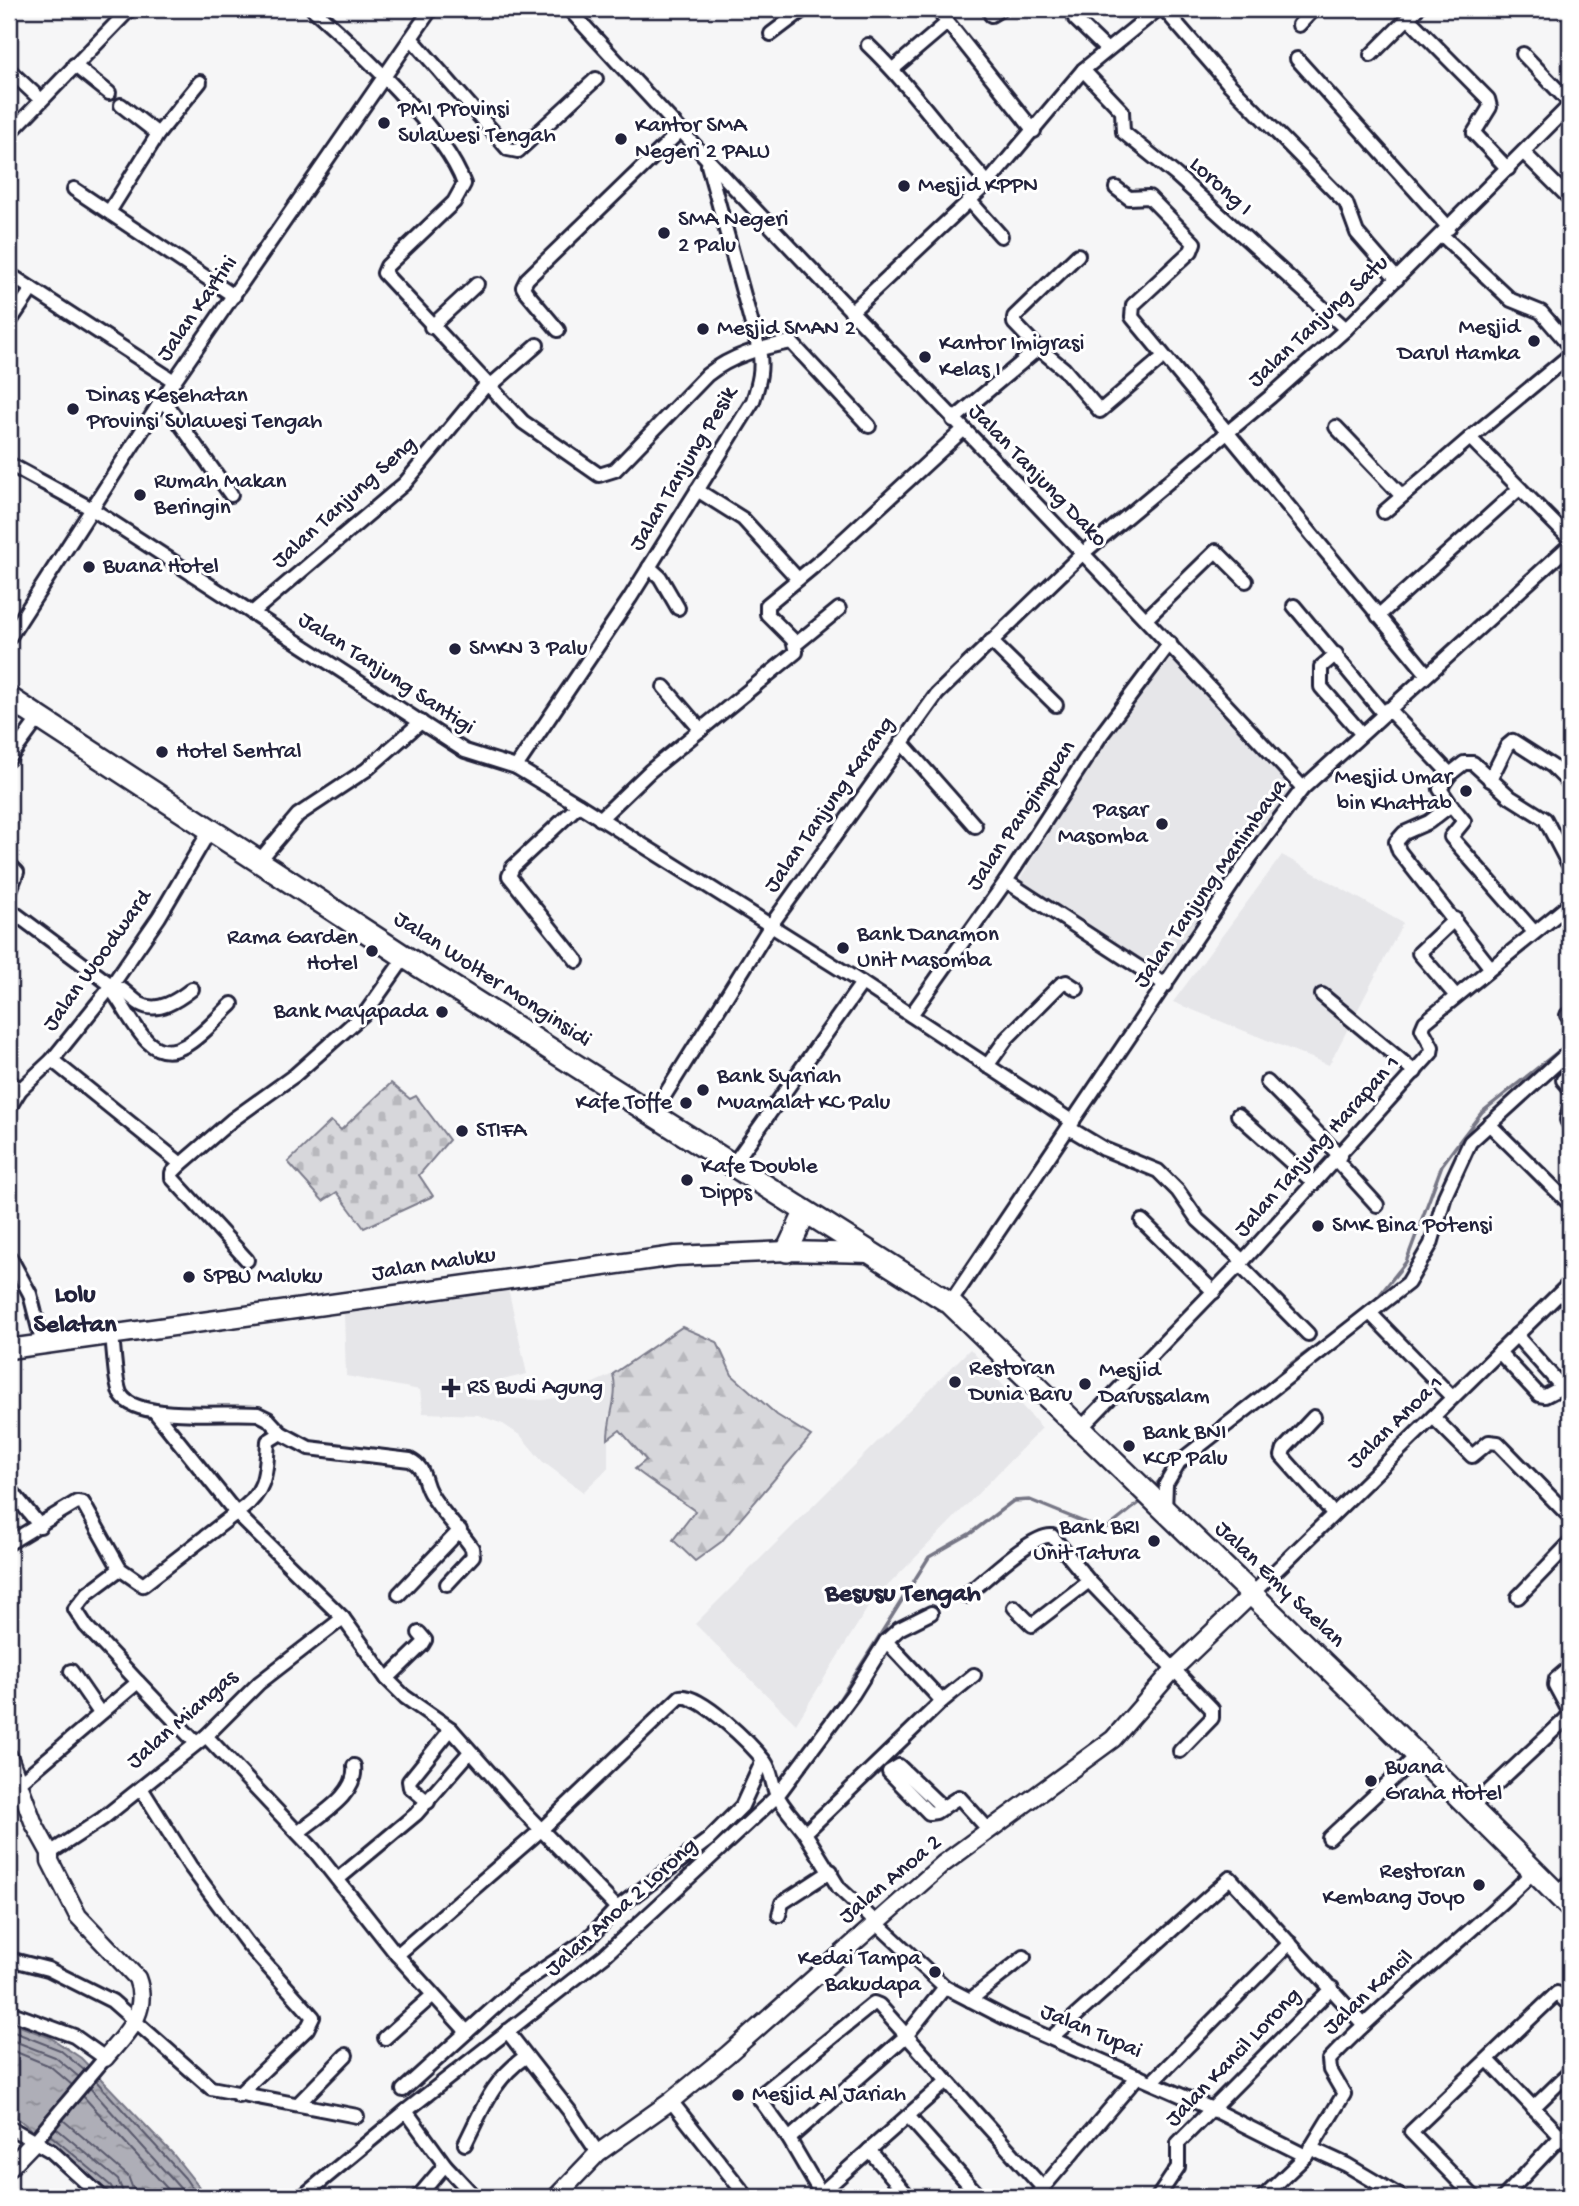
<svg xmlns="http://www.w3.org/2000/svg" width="1579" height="2206" font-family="'Gochi Hand',sans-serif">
	<defs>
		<pattern id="forest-firs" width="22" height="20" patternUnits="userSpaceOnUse" patternTransform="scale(1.75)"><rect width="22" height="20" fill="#d7d7db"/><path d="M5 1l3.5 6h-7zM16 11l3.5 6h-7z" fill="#b8b8bd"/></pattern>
		<pattern id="cemetery-stones" width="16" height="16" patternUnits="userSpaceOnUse" patternTransform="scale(1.75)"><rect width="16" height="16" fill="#d7d7db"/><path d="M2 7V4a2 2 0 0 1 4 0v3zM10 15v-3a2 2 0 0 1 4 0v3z" fill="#b8b8bd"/></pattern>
		<pattern id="water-ripples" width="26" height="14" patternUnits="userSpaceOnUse" patternTransform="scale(1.75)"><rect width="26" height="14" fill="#aeaeb7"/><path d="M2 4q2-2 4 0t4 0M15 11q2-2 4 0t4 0" fill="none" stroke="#8d8d96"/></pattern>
	</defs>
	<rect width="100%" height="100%" fill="#f6f6f7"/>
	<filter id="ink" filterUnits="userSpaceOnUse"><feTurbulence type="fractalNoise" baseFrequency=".0143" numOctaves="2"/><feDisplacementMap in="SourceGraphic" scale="14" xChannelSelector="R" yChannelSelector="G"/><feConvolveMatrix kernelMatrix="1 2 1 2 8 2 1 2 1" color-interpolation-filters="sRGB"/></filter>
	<g filter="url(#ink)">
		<!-- built -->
		<g fill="#e6e6e9">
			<polygon points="1172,651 1297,788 1167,979 1019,881 1070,795 1139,690"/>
			<polygon points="1282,855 1403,923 1329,1065 1173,1002"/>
			<polygon points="508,1288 527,1374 494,1382 497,1398 543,1400 587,1392 589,1385 613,1374 617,1392 608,1419 608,1468 583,1492 542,1461 521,1436 503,1424 478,1415 423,1413 420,1390 346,1376 344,1314"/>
			<polygon points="970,1349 1042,1428 870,1604 796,1724 695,1624"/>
		</g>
		<!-- forest -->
		<path fill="url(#forest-firs)" stroke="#7c7c8b" stroke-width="2" d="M682,1327L717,1342L732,1375L777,1415L811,1436L721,1542L695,1561L673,1540L695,1511C675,1496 655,1485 635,1469L646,1460L620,1430L608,1439C608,1414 619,1399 613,1374Z"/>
		<!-- cemetery -->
		<polygon fill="url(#cemetery-stones)" stroke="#7c7c8b" stroke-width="2" points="391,1083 410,1099 416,1096 449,1140 419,1175 433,1196 364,1228 337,1192 323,1201 288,1162 331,1121 341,1130"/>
		<!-- water -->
		<polygon fill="url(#water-ripples)" stroke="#767685" stroke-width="2" points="9,2022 51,2038 81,2058 172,2153 207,2197 112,2197 9,2111"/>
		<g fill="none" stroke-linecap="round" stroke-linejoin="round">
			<!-- shore -->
			<g stroke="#5a5a6d" stroke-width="2">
				<polyline points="9,2030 60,2050 84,2070"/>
				<polyline points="9,2039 55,2057 79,2077"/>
				<polyline points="9,2049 50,2066 72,2085"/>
				<polyline points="96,2081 185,2178 198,2197"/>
				<polyline points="90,2088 188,2197"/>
				<polyline points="83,2096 175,2197"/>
				<polyline points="63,2120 128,2176 136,2197"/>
				<polyline points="56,2128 118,2180 125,2197"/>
				<polyline points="50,2135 111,2186 116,2197"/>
			</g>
			<!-- stream -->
			<g stroke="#767685" stroke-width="3.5">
				<polyline points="1374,1302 1406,1262 1442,1165 1462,1138 1482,1112 1570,1042"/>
				<polyline points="1253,1397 1288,1366 1346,1324"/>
				<polyline points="1152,1489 1164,1476"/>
				<polyline points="831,1713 929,1557 971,1533 1013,1501 1030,1500 1096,1527 1109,1527 1143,1500"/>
				<polyline points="752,1811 772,1792"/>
				<polyline points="444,2073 488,2040"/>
				<polyline points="290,2197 319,2175"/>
			</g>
			<!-- minor casing -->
			<g stroke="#22223b" stroke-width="18">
				<g id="minor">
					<path d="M313,9C356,47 445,130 464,184L454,202L387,266L384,273L523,422L599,475L615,470L707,375C732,355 760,348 791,342L869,426"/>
					<path d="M569,9C809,274 1062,525 1303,788"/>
					<polyline points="937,9 1034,131"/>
					<polyline points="1164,9 1230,85 1346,203 1357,233 1397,279"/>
					<polyline points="1417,9 1408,18 1488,99 1490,107 1474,133 1508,169"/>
					<polyline points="991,15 1001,9"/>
					<polyline points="1075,19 1106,49"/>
					<polyline points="1299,25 1314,9"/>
					<polyline points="771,34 804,9"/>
					<polyline points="411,38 508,149 518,151 596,79"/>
					<path d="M868,45C912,87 946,138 988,183"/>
					<polyline points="1523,54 1570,103"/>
					<polyline points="1371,55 1408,18"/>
					<polyline points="1297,59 1449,228"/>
					<polyline points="74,65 109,93"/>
					<polyline points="893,69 947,23"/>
					<polyline points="1083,70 1122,111 1123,132 1176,175 1346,329"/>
					<polyline points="10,71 40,99"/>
					<polyline points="121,105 158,134"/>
					<polyline points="9,134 130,9"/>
					<polyline points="1524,153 1570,199"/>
					<polyline points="9,173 9,178"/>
					<polyline points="1116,188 1129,198 1149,197 1194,243 1191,251 1133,305 1132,317 1427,674"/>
					<polyline points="74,189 234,296"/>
					<polyline points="970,201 1001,236"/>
					<polyline points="109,212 158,134 200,82"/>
					<polyline points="1443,236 1511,300 1541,312 1570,346"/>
					<polyline points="9,274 174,381"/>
					<polyline points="851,312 988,183 1083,70 1158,9"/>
					<polyline points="9,323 32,289"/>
					<polyline points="431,327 477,284"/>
					<polyline points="558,330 526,292 523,287 527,279 680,131"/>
					<polyline points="1036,346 1064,369 1100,411 1163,357"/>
					<polyline points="1570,355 1470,438 1570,539"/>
					<polyline points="489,387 537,345"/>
					<polyline points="163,400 231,495"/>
					<polyline points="953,420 1034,352 1036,346 1014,323 1014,317 1078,255"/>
					<polyline points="1336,427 1402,496"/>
					<polyline points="9,464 92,509 465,751 516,767 579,805 862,983 1073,1122"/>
					<polyline points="697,490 743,519 798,579"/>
					<polyline points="1384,512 1470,438"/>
					<polyline points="649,567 660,577 678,608"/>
					<polyline points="1294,606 1383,713"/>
					<polyline points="252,613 405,483 486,385"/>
					<polyline points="1378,616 1519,489"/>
					<polyline points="1146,619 1216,551 1246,581"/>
					<polyline points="9,638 174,381 431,9"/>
					<polyline points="991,641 1056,705"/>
					<polyline points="796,644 839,609"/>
					<polyline points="1336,654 1321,667 1321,687 1361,733"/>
					<polyline points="664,687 701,730"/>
					<polyline points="1388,709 1450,774 1464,763 1473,763 1510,797 1545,819 1570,867"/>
					<polyline points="901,742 975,826"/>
					<polyline points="9,759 39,718"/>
					<path d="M516,767L630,598L753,401C759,383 763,368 759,350L708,165"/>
					<polyline points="1450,774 1440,789 1451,805"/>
					<polyline points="1490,780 1507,746 1513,741 1552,766 1570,784"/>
					<polyline points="600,819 650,771 796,652 793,640 767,614 767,605 825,557 963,430"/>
					<polyline points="259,861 298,815 366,770 421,722"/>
					<polyline points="9,864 17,872 9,893"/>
					<polyline points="1006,881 1166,985"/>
					<path d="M9,909L111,985C125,988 129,997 140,1004C158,1014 178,1000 192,989"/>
					<polyline points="1455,919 1419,953 1456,996"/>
					<polyline points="577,961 509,876 513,867 579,805"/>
					<polyline points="1490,967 1399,851 1396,842 1404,833 1429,822 1451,805 1464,821 1451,837 1534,932"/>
					<path d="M110,988C123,1004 133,1027 148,1042C177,1070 211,1023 232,1004"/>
					<polyline points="1322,995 1415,1072"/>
					<polyline points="911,1015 1006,881 1101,735 1170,643"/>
					<polyline points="1567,1015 1570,1019"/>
					<polyline points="52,1060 181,1164 232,1120 295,1075 367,1011 405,957"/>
					<polyline points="987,1066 1007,1038 1061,984 1066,982 1077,989"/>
					<polyline points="1563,1080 1570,1088"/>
					<polyline points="9,1081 20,1090"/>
					<polyline points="1267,1082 1340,1156"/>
					<polyline points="1570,1106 1567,1120 1570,1126"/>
					<polyline points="9,1108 20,1090 52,1060 110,988 159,917 210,830"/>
					<polyline points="653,1114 771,925 937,694 1082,554 1270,397 1346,329 1570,105"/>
					<polyline points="1238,1115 1314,1183"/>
					<polyline points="1489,1124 1570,1204"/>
					<polyline points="1069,1128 1104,1149 1158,1171 1178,1191 1198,1220 1243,1261"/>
					<polyline points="1336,1160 1377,1205"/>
					<polyline points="181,1164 172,1173 172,1178 247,1260"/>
					<polyline points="732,1166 862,983"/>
					<polyline points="1142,1221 1214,1292"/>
					<polyline points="11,1259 30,1294 43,1345"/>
					<polyline points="1240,1265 1308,1334"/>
					<polyline points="950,1303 1250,858 1303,788 1570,545"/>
					<polyline points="1370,1313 1452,1397"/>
					<polyline points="1516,1335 1562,1387"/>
					<path d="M112,1336C114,1349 115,1385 121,1395C138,1422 227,1411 258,1414L268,1419L281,1433L268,1441C266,1474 266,1494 236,1513L343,1618L387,1679L405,1697L451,1729L525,1813L617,1908L708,1840L742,1806L763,1760"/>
					<polyline points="1499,1352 1539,1395 1545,1396 1570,1383"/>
					<polyline points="1314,1417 1284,1449 1282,1456 1333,1513"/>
					<polyline points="1433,1417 1472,1456 1489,1442 1498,1443 1570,1517"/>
					<polyline points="1081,1428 1243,1261 1431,1053 1432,1047 1422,1029 1425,1022 1570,904"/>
					<path d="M281,1433L309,1448L410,1460C426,1468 422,1479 430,1493C441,1512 459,1529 472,1548L473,1556L447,1584"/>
					<polyline points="9,1488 40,1526"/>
					<polyline points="1165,1511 1166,1484 1179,1462 1408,1283 1431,1244 1445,1196 1470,1142 1570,1051"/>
					<polyline points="9,1543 77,1502 83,1503 120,1569 88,1593 75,1609 86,1626 138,1682 19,1783"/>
					<polyline points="120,1569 143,1585 236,1513 155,1412"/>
					<polyline points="399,1594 460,1530"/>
					<polyline points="1252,1594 1570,1283"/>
					<path d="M965,1596C982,1583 1033,1533 1052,1536L1089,1581L1212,1709V1718L1180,1751"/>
					<polyline points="1518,1597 1570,1543"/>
					<polyline points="1014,1607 1032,1625 1089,1581"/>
					<polyline points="886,1641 942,1701"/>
					<polyline points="1570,1667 1556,1679 1555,1685 1570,1713"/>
					<polyline points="71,1671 100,1713"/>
					<polyline points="974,1675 942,1701 805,1833 839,1888 945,1987 1013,2022 1210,2108 1306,2156"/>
					<polyline points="387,1679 422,1645 425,1640 419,1633"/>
					<polyline points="138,1682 195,1742"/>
					<polyline points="206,1736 314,1850 397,1955 467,2032 518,1986 587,1940 617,1908"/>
					<polyline points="141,1788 190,1866 247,1943 313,2017 307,2029 238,2095"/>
					<polyline points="428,1802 410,1787 409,1781 451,1729"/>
					<polyline points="943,1808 899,1766 889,1772 929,1813 936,1812 959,1797 988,1829"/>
					<polyline points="1471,1808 1570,1715"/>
					<path d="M298,1833C317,1816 358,1795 354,1766"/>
					<polyline points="1329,1838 1418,1755"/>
					<polyline points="50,1853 102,1819 206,1736 259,1683 343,1618"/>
					<polyline points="338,1879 416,1814 470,1752"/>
					<polyline points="1557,1893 1570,1881"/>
					<polyline points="779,1915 782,1903 831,1871"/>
					<path d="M397,1955L541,1830L680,1697C700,1693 752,1745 765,1762C771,1770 772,1783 776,1793C782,1807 796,1820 805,1833"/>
					<polyline points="9,1959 48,1969 112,2001 211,2088 357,2116"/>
					<polyline points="970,2000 1024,1957"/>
					<polyline points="9,2012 74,2036 105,2058 34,2142"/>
					<polyline points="507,2031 571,2113 598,2153"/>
					<polyline points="1052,2037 1230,1878 1363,2024"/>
					<polyline points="385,2038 433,1995"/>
					<polyline points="1488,2060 1570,2146"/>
					<polyline points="1153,2081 1290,1943"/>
					<polyline points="403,2090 467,2032"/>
					<polyline points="671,2101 747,2197"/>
					<polyline points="299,2103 346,2055"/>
					<polyline points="1533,2108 1570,2072"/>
					<polyline points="406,2111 445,2165 475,2197"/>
					<polyline points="908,2116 980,2197"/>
					<polyline points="9,2127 51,2151 102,2197"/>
					<polyline points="789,2139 906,2036 945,1987"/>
					<path d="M465,2144C482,2110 493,2079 525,2057"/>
					<polyline points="1310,2148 1347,2165 1401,2197"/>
					<polyline points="869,2150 909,2197"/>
					<polyline points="821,2193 947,2081"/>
					<polyline points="302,2197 406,2111 605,1955 722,1847 777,1796 853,1694 886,1641 899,1629 931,1613"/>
					<polyline points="418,2197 445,2165"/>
					<polyline points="823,2197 789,2139 758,2097 874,2003 879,2005 1043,2188"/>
					<polyline points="1035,2197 1138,2076"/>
					<polyline points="1158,2197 1178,2167 1178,2143 1332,1988"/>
					<path d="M1263,2197L1306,2156L1344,2094L1330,2070L1329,2060C1393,1992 1469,1937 1534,1871"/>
					<polyline points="1474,2197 1411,2132 1557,1993 1570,2006"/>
					<polyline points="1504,2197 1570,2127"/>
				</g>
			</g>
			<!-- tertiary casing -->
			<g stroke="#22223b" stroke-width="21">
				<g id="tertiary">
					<path d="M9,1757L34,1824L50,1853V1861L78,1916L137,1978C150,2013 126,2033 105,2058"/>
					<polyline points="9,2168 34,2142"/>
					<polyline points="556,2197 598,2153 671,2101 727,2055 943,1864 1113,1739 1175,1668 1252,1594"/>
				</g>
			</g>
			<!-- secondary casing -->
			<g stroke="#22223b" stroke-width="23">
				<polyline id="secondary" points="9,1349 675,1256 787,1251 870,1253"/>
			</g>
			<!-- trunk casing -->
			<g stroke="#22223b" stroke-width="26">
				<g id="trunk">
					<polyline points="9,698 405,957 950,1303 1375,1713 1570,1907"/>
					<polyline points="787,1251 805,1213"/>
				</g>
			</g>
			<!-- minor -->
			<use href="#minor" stroke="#fff" stroke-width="12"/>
			<!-- tertiary -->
			<use href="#tertiary" stroke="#fff" stroke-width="16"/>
			<!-- secondary -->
			<use href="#secondary" stroke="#fff" stroke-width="18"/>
			<!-- trunk -->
			<use href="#trunk" stroke="#fff" stroke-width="21"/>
		</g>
	</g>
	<!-- markers -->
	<g fill="#22223b" stroke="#fff" stroke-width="2.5">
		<circle cx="384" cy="123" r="7"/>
		<circle cx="621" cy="139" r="7"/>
		<circle cx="904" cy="186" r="7"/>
		<circle cx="664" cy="233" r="7"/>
		<circle cx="703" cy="329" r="7"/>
		<circle cx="1534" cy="341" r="7"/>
		<circle cx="925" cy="357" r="7"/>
		<circle cx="73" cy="409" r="7"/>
		<circle cx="140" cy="495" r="7"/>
		<circle cx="89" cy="567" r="7"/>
		<circle cx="455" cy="649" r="7"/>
		<circle cx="162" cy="752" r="7"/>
		<circle cx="1466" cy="791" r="7"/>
		<circle cx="1162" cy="824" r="7"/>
		<circle cx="843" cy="948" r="7"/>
		<circle cx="372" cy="951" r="7"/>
		<circle cx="442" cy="1012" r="7"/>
		<circle cx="703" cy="1090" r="7"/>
		<circle cx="686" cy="1103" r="7"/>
		<circle cx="462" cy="1131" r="7"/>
		<circle cx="687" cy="1180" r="7"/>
		<circle cx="1318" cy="1226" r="7"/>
		<circle cx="189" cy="1277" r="7"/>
		<circle cx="955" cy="1382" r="7"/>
		<circle cx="1085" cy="1384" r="7"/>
		<path d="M447.5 1377.5h7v7h7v7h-7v7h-7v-7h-7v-7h7z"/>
		<circle cx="1129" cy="1446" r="7"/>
		<circle cx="1154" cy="1541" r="7"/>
		<circle cx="1371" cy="1781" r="7"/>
		<circle cx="1479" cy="1885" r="7"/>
		<circle cx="935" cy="1972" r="7"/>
		<circle cx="738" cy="2095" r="7"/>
	</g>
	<g text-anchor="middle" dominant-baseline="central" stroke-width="6" stroke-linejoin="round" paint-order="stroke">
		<!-- poi labels -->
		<g font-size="23" fill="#22223b" stroke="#fff" text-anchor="start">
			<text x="398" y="110">PMI Provinsi<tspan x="398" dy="26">Sulawesi Tengah</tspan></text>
			<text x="635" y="126">Kantor SMA<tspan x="635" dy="26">Negeri 2 PALU</tspan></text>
			<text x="918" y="186">Mesjid KPPN</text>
			<text x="678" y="220">SMA Negeri<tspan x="678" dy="26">2 Palu</tspan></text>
			<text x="1520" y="328" text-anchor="end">Mesjid<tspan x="1520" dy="26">Darul Hamka</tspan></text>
			<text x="717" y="329">Mesjid SMAN 2</text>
			<text x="939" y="344">Kantor Imigrasi<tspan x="939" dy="26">Kelas I</tspan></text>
			<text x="87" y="396">Dinas Kesehatan<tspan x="87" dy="26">Provinsi Sulawesi Tengah</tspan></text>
			<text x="154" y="482">Rumah Makan<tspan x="154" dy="26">Beringin</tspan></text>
			<text x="103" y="567">Buana Hotel</text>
			<text x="469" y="649">SMKN 3 Palu</text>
			<text x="176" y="752">Hotel Sentral</text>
			<text x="1452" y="778" text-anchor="end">Mesjid Umar<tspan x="1452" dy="26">bin Khattab</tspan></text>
			<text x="1148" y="811" text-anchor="end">Pasar<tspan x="1148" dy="26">Masomba</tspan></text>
			<text x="857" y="935">Bank Danamon<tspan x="857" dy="26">Unit Masomba</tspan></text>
			<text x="358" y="938" text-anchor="end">Rama Garden<tspan x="358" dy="26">Hotel</tspan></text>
			<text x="428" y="1012" text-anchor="end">Bank Mayapada</text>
			<text x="717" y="1077">Bank Syariah<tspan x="717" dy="26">Muamalat KC Palu</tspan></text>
			<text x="672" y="1103" text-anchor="end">Kafe Toffe</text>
			<text x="476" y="1131">STIFA</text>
			<text x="701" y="1167">Kafe Double<tspan x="701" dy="26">Dipps</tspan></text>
			<text x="1332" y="1226">SMK Bina Potensi</text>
			<text x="203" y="1277">SPBU Maluku</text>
			<text x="969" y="1369">Restoran<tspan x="969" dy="26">Dunia Baru</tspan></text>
			<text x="1099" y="1371">Mesjid<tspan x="1099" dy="26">Darussalam</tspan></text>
			<text x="467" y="1388">RS Budi Agung</text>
			<text x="1143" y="1433">Bank BNI<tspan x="1143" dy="26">KCP Palu</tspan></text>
			<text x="1140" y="1528" text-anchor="end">Bank BRI<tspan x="1140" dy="26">Unit Tatura</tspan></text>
			<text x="1385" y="1768">Buana<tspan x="1385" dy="26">Graha Hotel</tspan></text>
			<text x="1465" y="1872" text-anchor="end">Restoran<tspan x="1465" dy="26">Kembang Joyo</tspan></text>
			<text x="921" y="1959" text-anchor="end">Kedai Tampa<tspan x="921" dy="26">Bakudapa</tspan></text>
			<text x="752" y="2095">Mesjid Al Jariah</text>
		</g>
		<!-- street labels -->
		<g font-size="23" fill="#22223b" stroke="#fff">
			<text transform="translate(1220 187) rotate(42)">Lorong I</text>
			<text transform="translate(198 309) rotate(-55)">Jalan Kartini</text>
			<text transform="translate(1319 322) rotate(-43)">Jalan Tanjung Satu</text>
			<text transform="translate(684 469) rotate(-59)">Jalan Tanjung Pesik</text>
			<text transform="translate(1037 476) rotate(46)">Jalan Tanjung Dako</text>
			<text transform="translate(345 503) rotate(-42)">Jalan Tanjung Seng</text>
			<text transform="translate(386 674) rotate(33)">Jalan Tanjung Santigi</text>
			<text transform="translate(830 805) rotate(-55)">Jalan Tanjung Karang</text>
			<text transform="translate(1022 816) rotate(-56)">Jalan Pangimpuan</text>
			<text transform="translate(1211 884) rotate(-55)">Jalan Tanjung Manimbaya</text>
			<text transform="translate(98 961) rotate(-54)">Jalan Woodward</text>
			<text transform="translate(492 980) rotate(33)">Jalan Wolter Monginsidi</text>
			<text transform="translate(1318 1147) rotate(-48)">Jalan Tanjung Harapan 1</text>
			<text transform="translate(434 1265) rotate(-9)">Jalan Maluku</text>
			<text transform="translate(1396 1423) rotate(-44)">Jalan Anoa 1</text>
			<text transform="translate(1279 1585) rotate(44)">Jalan Emy Saelan</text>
			<text transform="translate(183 1720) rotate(-41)">Jalan Miangas</text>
			<text transform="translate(891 1880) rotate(-40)">Jalan Anoa 2</text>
			<text transform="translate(622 1908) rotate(-42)">Jalan Anoa 2 Lorong</text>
			<text transform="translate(1369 1993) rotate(-43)">Jalan Kancil</text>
			<text transform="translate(1091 2032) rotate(23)">Jalan Tupai</text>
			<text transform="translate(1234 2058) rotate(-46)">Jalan Kancil Lorong</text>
		</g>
		<!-- quarter labels -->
		<g font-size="26" font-weight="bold" fill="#22223b" stroke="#fff">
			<text x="75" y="1296">Lolu<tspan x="75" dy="30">Selatan</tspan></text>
			<text x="903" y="1595">Besusu Tengah</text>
		</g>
	</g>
	<!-- margin -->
	<rect width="1579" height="2206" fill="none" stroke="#fff" stroke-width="35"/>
	<rect x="18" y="18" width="1544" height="2171" fill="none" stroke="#22223b" stroke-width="2.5" filter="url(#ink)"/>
</svg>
